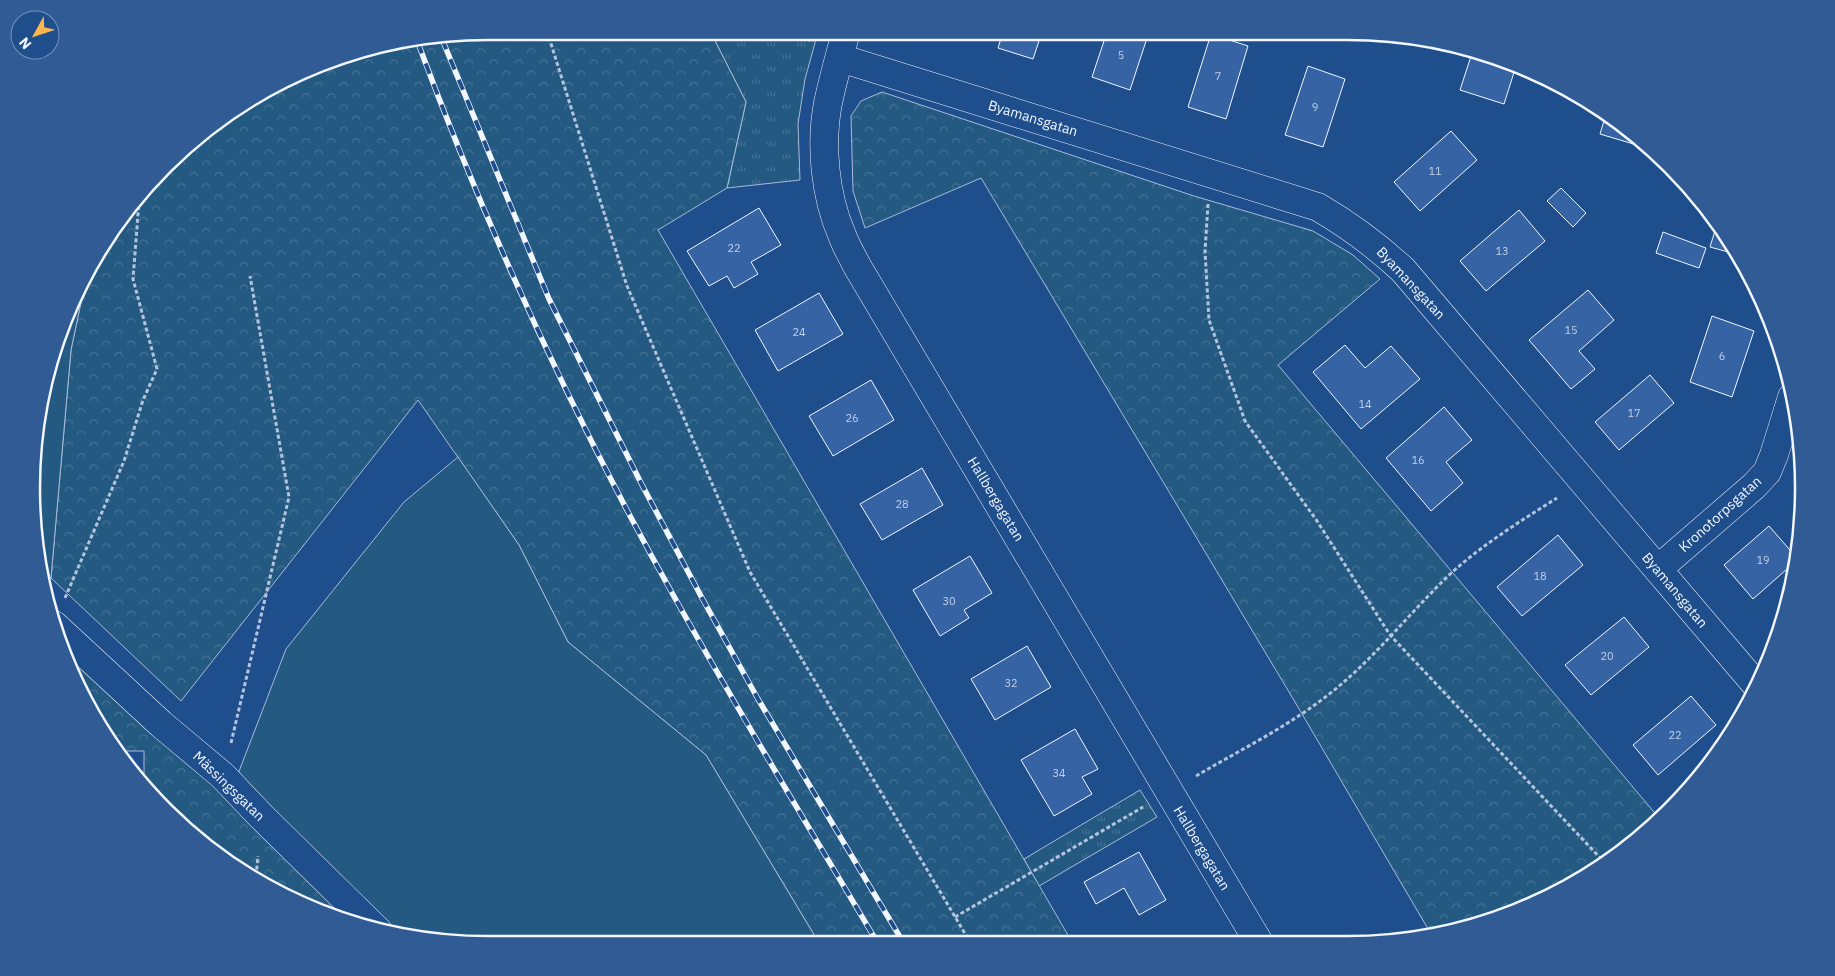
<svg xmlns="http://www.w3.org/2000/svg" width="1835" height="976" font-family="'IBM Plex Sans',sans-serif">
	<defs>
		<pattern id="grass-tufts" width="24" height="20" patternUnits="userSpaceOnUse" patternTransform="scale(1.25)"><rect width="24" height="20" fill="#245a82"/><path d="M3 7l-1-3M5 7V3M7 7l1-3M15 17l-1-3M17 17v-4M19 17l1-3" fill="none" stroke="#447295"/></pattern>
		<pattern id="forest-crowns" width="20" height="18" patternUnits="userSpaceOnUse" patternTransform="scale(1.25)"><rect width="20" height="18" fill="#245a82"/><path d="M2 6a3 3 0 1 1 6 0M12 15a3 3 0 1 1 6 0" fill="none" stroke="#447295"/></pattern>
	</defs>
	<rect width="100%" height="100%" fill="#1f4e8c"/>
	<!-- grass -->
	<g fill="url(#grass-tufts)" stroke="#a8bbd7">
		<polygon points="710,31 818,32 805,79 798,124 800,180 727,188 746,102"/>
		<polygon points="1140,790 1157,817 1039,886 1024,859"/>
	</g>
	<!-- forest -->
	<g fill="url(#forest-crowns)" stroke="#a8bbd7">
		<polygon points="488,31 710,31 746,102 727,188 658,230 1072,942 819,943 706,755 568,642 519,545 418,400 181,701 51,578 71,350 84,288 108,234 210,126 341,56"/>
		<polygon points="882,92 1194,196 1313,231 1353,255 1380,279 1278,365 1659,818 1625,851 1522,910 1431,934 1295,702 981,178 865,228 853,191 851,116 861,101"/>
		<polygon points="54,625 370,929 286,898 165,811 144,782 144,751 122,751 78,690"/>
	</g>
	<!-- garden -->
	<g fill="#245a82" stroke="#a8bbd7">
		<polygon points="84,288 71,350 51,578 41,571 32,518 47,370"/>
		<polygon points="458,457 519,545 568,642 706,755 819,943 458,944 378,931 233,787 286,649 404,502"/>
	</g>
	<!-- building -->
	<g fill="#3563a3" stroke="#f2f6ff">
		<polygon points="923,32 941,32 940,37"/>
		<polygon points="1003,32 1042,32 1033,59 998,48"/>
		<polygon points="1107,32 1149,32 1130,90 1092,77"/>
		<polygon points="1211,34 1248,46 1226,119 1188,107"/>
		<polygon points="1473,50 1516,66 1504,104 1460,90"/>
		<polygon points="1308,66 1345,79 1323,147 1285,135"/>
		<polygon points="1606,114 1625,126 1650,149 1600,134"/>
		<polygon points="1451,131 1477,160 1420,211 1394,182"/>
		<polygon points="1561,188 1586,213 1573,227 1547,201"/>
		<polygon points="759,208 781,245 751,262 758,274 734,288 727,276 709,286 687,251"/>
		<polygon points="1519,210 1545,241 1486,291 1460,261"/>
		<polygon points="1717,224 1739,255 1710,247"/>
		<polygon points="1663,232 1706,248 1699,268 1656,253"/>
		<polygon points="1588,290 1614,320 1579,351 1595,369 1571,389 1529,340"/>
		<polygon points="819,293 843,334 778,371 755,330"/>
		<polygon points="1712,316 1754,331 1732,397 1690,382"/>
		<polygon points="1345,345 1365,368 1391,346 1420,379 1361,429 1313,372"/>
		<polygon points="1650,375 1674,403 1619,450 1595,422"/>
		<polygon points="871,380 894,420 833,456 809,416"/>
		<polygon points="1444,407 1472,440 1446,462 1463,483 1431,511 1386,458"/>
		<polygon points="922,468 943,505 882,540 860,504"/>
		<polygon points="1769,526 1796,557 1795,562 1753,599 1724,565"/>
		<polygon points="1558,535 1583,565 1522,616 1497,587"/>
		<polygon points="970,556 992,593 964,610 969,618 940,636 913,590"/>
		<polygon points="1624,617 1649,647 1591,695 1565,665"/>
		<polygon points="1027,646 1051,687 995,720 971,679"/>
		<polygon points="1691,696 1716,725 1658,775 1633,745"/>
		<polygon points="1075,729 1098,769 1082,777 1092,794 1054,816 1021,760"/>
		<polygon points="1139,852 1166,900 1139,915 1124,888 1096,904 1084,882"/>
	</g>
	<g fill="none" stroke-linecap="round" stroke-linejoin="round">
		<!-- street casing -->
		<g stroke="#f2f6ff" stroke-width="29">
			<g id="street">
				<path d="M846,32C840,55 833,79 828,103C820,145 825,196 842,235C846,246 852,256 857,266L1258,941"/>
				<path d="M840,58L1318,207C1349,225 1376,245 1403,270L1758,687"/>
				<polyline points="1658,569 1754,486 1767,472 1774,455 1792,397"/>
				<polyline points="54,625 161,724 223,776 261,816 378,931"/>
			</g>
		</g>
		<!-- path -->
		<g stroke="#b3c4dc" stroke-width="3" stroke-dasharray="4 2.5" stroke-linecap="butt">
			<polyline points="547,31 627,286 750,572 970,942"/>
			<polyline points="796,32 813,42"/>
			<polyline points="1208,204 1205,251 1209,320 1245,421 1317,521 1390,635 1604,862"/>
			<polyline points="65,598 124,461 143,400 157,369 133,279 139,201"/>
			<polyline points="231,743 289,497 250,276"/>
			<path d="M1196,776C1240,750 1287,727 1328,695C1372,661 1407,616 1447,577C1480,546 1519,522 1557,498"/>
			<polyline points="256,876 258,856"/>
			<polyline points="955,917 1143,807"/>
		</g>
		<!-- street -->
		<use href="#street" stroke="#1f4e8c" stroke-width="28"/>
		<!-- rail casing -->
		<g stroke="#f2f6ff" stroke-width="5.5">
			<g id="rail">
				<polyline points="442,39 549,299 641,483 702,598 758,699 903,942"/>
				<path d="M418,43C488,232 577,424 676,600C741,716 810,829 877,942"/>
			</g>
		</g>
		<!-- rail -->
		<use href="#rail" stroke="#1f4e8c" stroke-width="4" stroke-dasharray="11" stroke-linecap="butt"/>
	</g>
	<g text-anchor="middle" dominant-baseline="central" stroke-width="4" stroke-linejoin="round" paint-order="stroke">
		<!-- number labels -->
		<g font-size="11" fill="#c3d1e8">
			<text x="1121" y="55">5</text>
			<text x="1218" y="76">7</text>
			<text x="1315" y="107">9</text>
			<text x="1435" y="171">11</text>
			<text x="734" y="248">22</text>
			<text x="1502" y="251">13</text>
			<text x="1571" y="330">15</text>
			<text x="799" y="332">24</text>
			<text x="1722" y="356">6</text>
			<text x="1365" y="404">14</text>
			<text x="1634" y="413">17</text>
			<text x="852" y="418">26</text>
			<text x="1418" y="460">16</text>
			<text x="902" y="504">28</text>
			<text x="1763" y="560">19</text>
			<text x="1540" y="576">18</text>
			<text x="949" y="601">30</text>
			<text x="1607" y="656">20</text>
			<text x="1011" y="683">32</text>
			<text x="1675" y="735">22</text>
			<text x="1059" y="773">34</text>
		</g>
		<!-- street labels -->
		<g font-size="14" fill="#f2f6ff" stroke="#1f4e8c">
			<text transform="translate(1033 118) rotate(17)">Byamansgatan</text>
			<text transform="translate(1411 283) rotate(47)">Byamansgatan</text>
			<text transform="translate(996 499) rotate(59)">Hallbergagatan</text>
			<text transform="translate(1720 514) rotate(-42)">Kronotorpsgatan</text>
			<text transform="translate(1675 590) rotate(50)">Byamansgatan</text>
			<text transform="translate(229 786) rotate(44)">Mässingsgatan</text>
			<text transform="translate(1202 848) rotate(59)">Hallbergagatan</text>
		</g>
	</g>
	<!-- crop -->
	<path d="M0 0H1835V976H0ZM488 40H1347A448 448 0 0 1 1795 488V488A448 448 0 0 1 1347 936H488A448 448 0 0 1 40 488V488A448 448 0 0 1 488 40Z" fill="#305b95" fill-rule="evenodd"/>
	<path fill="none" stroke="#f2f6ff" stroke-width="2.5" d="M488 40H1347A448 448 0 0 1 1795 488V488A448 448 0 0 1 1347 936H488A448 448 0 0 1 40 488V488A448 448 0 0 1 488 40Z"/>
	<!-- north arrow -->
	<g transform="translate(35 35) rotate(230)"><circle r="24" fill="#1f4e8c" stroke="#7391ba"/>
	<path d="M0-4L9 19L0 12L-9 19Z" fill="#ffb74d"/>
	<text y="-8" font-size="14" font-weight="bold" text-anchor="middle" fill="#f2f6ff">N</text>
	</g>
</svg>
